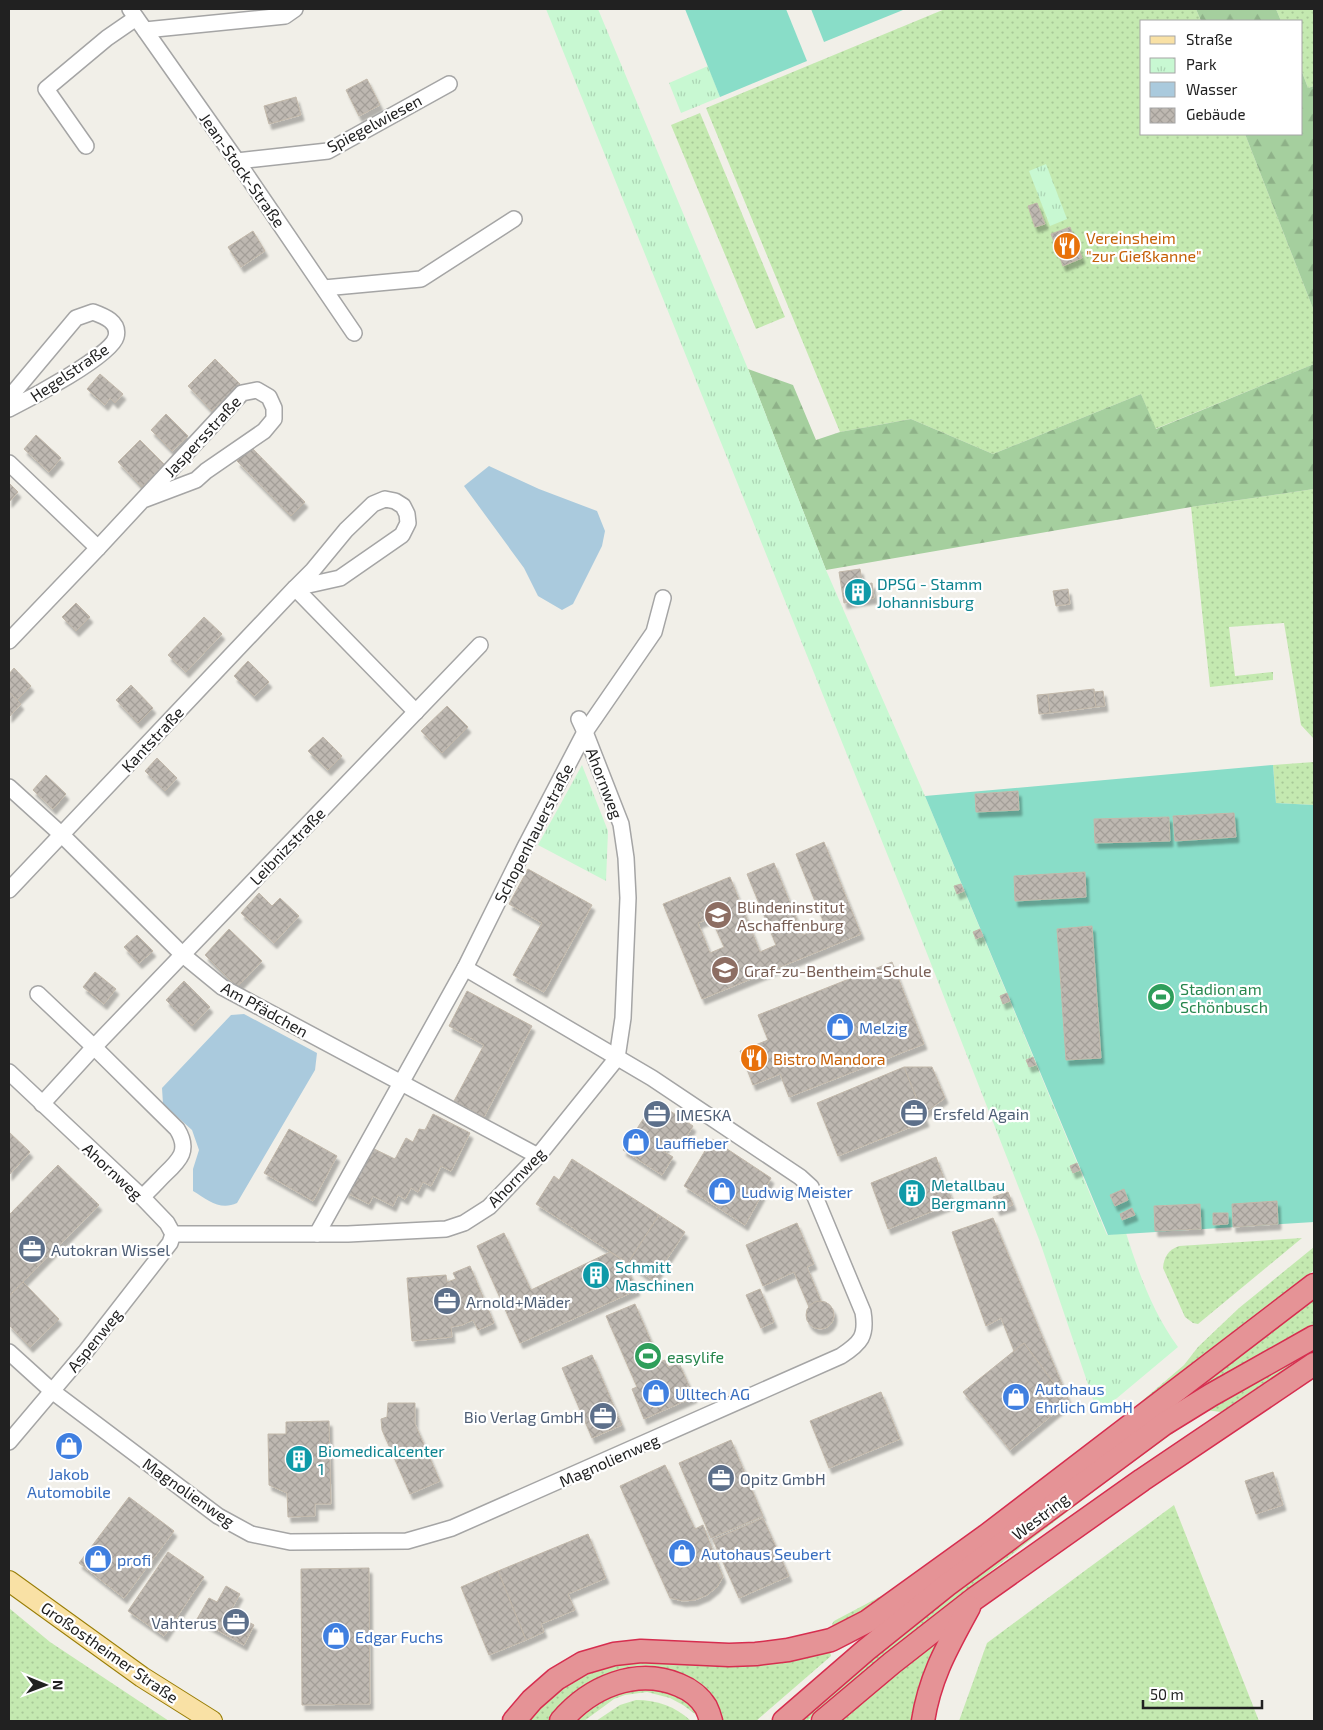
<svg xmlns="http://www.w3.org/2000/svg" width="1323" height="1730" font-family="'Exo 2',sans-serif">
	<defs>
		<pattern id="grass-dots" width="8" height="8" patternUnits="userSpaceOnUse" patternTransform="scale(1.25)"><rect width="8" height="8" fill="#c4e9b0"/><path d="M2 2h.1M6 6h.1" fill="none" stroke="#a8c897" stroke-width="1.8" stroke-linecap="round"/></pattern>
		<pattern id="forest-firs" width="22" height="20" patternUnits="userSpaceOnUse" patternTransform="scale(1.25)"><rect width="22" height="20" fill="#a5cf9e"/><path d="M5 1l3.5 6h-7zM16 11l3.5 6h-7z" fill="#8eb188"/></pattern>
		<pattern id="park-tufts" width="24" height="20" patternUnits="userSpaceOnUse" patternTransform="scale(1.25)"><rect width="24" height="20" fill="#c8f8d2"/><path d="M3 7l-1-3M5 7V3M7 7l1-3M15 17l-1-3M17 17v-4M19 17l1-3" fill="none" stroke="#acd4b4"/></pattern>
		<pattern id="building-cross-hatch" width="8" height="8" patternUnits="userSpaceOnUse" patternTransform="scale(1.25)"><rect width="8" height="8" fill="#beb8b1"/><path d="M0 0l8 8M0 8l8-8" fill="none" stroke="#a39e98"/></pattern>
		<filter id="shadow"><feDropShadow dx="3" dy="5.5" stdDeviation="1" flood-color="#0004"/></filter>
	</defs>
	<rect width="100%" height="100%" fill="#f1efe8"/>
	<!-- grass -->
	<g fill="url(#grass-dots)">
		<polygon points="945,9 1196,9 1201,21 1142,21 1142,134 1245,134 1314,311 1314,364 1155,429 1141,394 993,454 911,419 840,432 706,108"/>
		<polygon points="1276,9 1314,9 1314,86 1308,88 1302,72 1302,21 1281,21"/>
		<polygon points="700,113 785,317 756,329 671,125"/>
		<polygon points="1314,489 1314,739 1301,725 1284,623 1229,627 1235,676 1273,672 1273,680 1210,687 1191,507"/>
		<polygon points="1314,762 1314,805 1276,803 1273,765"/>
		<path d="M1302,1238L1198,1324L1193,1323L1185,1317L1163,1268C1164,1257 1168,1250 1179,1246Z"/>
		<polygon points="1314,1247 1314,1270 1296,1285 918,1581 834,1628 832,1624 834,1621 900,1586 1034,1487 1129,1412 1184,1365 1198,1347 1239,1308"/>
		<polygon points="1314,1295 1314,1328 1210,1389 1206,1380"/>
		<path d="M1314,1349L1221,1412L1205,1410C1068,1508 936,1612 807,1721H796L895,1637L1167,1430Z"/>
		<polygon points="1174,1505 1259,1721 959,1721 987,1643"/>
		<polygon points="9,1608 50,1642 169,1721 9,1721"/>
		<polygon points="944,1630 916,1721 835,1721"/>
		<path d="M829,1646L831,1656L756,1721H723C719,1710 710,1702 703,1693C699,1689 695,1682 690,1679C684,1674 676,1672 669,1670C622,1653 577,1688 548,1721H523L530,1712L594,1664Z"/>
		<polygon points="639,1681 692,1700 699,1717 683,1705 670,1698 647,1692 625,1695 614,1699 584,1721 569,1721 572,1718"/>
		<path d="M636,1700C657,1700 675,1706 691,1721H596L620,1705Z"/>
	</g>
	<!-- forest -->
	<g fill="url(#forest-firs)">
		<polygon points="1196,9 1276,9 1281,21 1201,21"/>
		<polygon points="1302,72 1308,88 1314,86 1314,311 1245,134 1302,134"/>
		<polygon points="1314,364 1314,489 1191,507 826,570 748,369 793,385 816,440 840,432 911,419 993,454 1141,394 1156,429"/>
	</g>
	<!-- park -->
	<g fill="url(#park-tufts)">
		<path d="M546,9H598L748,369L826,570L925,796L1107,1235L1126,1233C1139,1274 1153,1313 1178,1347L1098,1414L1040,1242L917,928Z"/>
		<polygon points="708,66 720,97 681,113 669,83"/>
		<polygon points="1046,164 1067,219 1050,226 1029,171"/>
		<polygon points="582,765 608,831 606,881 538,845"/>
	</g>
	<!-- pitch -->
	<g fill="#89ddc8">
		<polygon points="685,9 786,9 807,61 720,97"/>
		<polygon points="811,9 903,9 903,10 824,42"/>
		<polygon points="1273,765 1276,803 1314,805 1314,1222 1108,1235 925,796"/>
	</g>
	<!-- water -->
	<g fill="#aacadd">
		<polygon points="489,466 539,489 597,511 605,531 602,546 573,604 562,610 538,596 524,568 464,486"/>
		<path d="M244,1014L317,1053L315,1070L237,1203C220,1211 208,1200 193,1191V1169L199,1150L192,1130L163,1104L162,1088L231,1015Z"/>
	</g>
	<!-- building -->
	<g fill="url(#building-cross-hatch)" stroke="#c2b8aa" fill-rule="evenodd" filter="url(#shadow)">
		<polygon points="367,79 380,105 359,116 346,90"/>
		<polygon points="296,97 301,115 269,124 264,106"/>
		<polygon points="1037,203 1045,224 1035,227 1028,206"/>
		<polygon points="1070,227 1082,258 1063,266 1051,234"/>
		<polygon points="253,231 265,251 241,267 228,247"/>
		<polygon points="215,359 240,384 212,411 188,386"/>
		<polygon points="100,374 123,394 115,403 110,398 105,405 87,389"/>
		<polygon points="166,414 188,436 172,451 151,430"/>
		<polygon points="36,435 61,458 49,472 24,449"/>
		<polygon points="140,440 164,464 142,487 118,462"/>
		<polygon points="251,447 305,502 291,516 237,461"/>
		<polygon points="9,483 18,492 9,502"/>
		<polygon points="860,569 863,585 872,583 874,598 844,603 839,572"/>
		<polygon points="1068,589 1070,604 1056,606 1053,591"/>
		<polygon points="76,603 90,617 76,631 62,617"/>
		<polygon points="204,617 222,634 186,672 168,655"/>
		<polygon points="248,661 269,682 254,696 234,676"/>
		<polygon points="14,668 31,686 17,700 9,692 9,674"/>
		<polygon points="131,685 153,708 138,723 116,700"/>
		<polygon points="1094,689 1096,707 1050,713 1048,694"/>
		<polygon points="1103,691 1105,706 1096,707 1094,692"/>
		<polygon points="9,692 21,704 9,717"/>
		<polygon points="1048,694 1050,713 1039,714 1037,695"/>
		<polygon points="447,706 468,727 442,753 421,731"/>
		<polygon points="323,737 342,756 328,770 308,751"/>
		<polygon points="157,758 177,778 165,791 145,771"/>
		<polygon points="46,775 66,794 53,809 33,790"/>
		<polygon points="1018,791 1019,810 976,812 975,794"/>
		<polygon points="1234,813 1236,837 1175,841 1173,816"/>
		<polygon points="1169,817 1170,841 1095,843 1094,819"/>
		<path d="M824,842L861,934L702,999L663,904L730,877L760,952L776,945L747,874L774,863L803,935L825,926L796,854ZM711,918L724,947L710,953L698,923Z"/>
		<polygon points="528,869 592,905 544,992 513,975 542,923 509,904"/>
		<polygon points="1085,872 1086,897 1015,901 1014,876"/>
		<polygon points="961,884 964,891 957,894 954,886"/>
		<polygon points="259,893 272,906 280,898 299,916 274,943 241,913"/>
		<polygon points="1092,926 1101,1058 1066,1060 1057,929"/>
		<polygon points="229,929 262,961 237,987 205,955"/>
		<polygon points="980,929 983,936 976,939 973,932"/>
		<polygon points="137,935 153,951 139,963 124,947"/>
		<polygon points="892,962 924,1044 789,1097 780,1074 753,1085 740,1051 768,1040 758,1015"/>
		<polygon points="95,972 116,989 104,1004 83,987"/>
		<polygon points="184,981 210,1007 192,1026 166,1000"/>
		<polygon points="467,991 532,1026 484,1117 454,1101 484,1045 449,1026"/>
		<polygon points="1007,993 1010,1001 1003,1004 1000,996"/>
		<polygon points="1033,1057 1036,1065 1029,1067 1026,1060"/>
		<polygon points="904,1067 926,1121 838,1156 817,1103"/>
		<polygon points="904,1067 932,1067 945,1098 923,1114"/>
		<polygon points="655,1101 693,1126 682,1144 672,1138 663,1151 673,1157 662,1175 623,1150"/>
		<polygon points="433,1114 470,1133 451,1171 441,1166 431,1186 423,1182 418,1192 411,1188 405,1199 398,1195 393,1206 373,1196 369,1204 345,1192 368,1146 395,1159 406,1138 413,1142 419,1129 425,1130"/>
		<polygon points="289,1129 337,1156 313,1201 264,1173"/>
		<polygon points="9,1132 30,1152 9,1175"/>
		<polygon points="712,1139 771,1178 745,1225 684,1186"/>
		<polygon points="936,1157 953,1203 888,1229 871,1183"/>
		<polygon points="572,1159 659,1215 628,1263 536,1204 554,1176 559,1180"/>
		<polygon points="1077,1163 1080,1170 1073,1173 1070,1166"/>
		<polygon points="58,1165 99,1205 9,1296 9,1215"/>
		<polygon points="1124,1189 1128,1200 1115,1206 1110,1195"/>
		<polygon points="1008,1192 1013,1205 997,1210 993,1197"/>
		<polygon points="1277,1201 1278,1224 1233,1227 1232,1204"/>
		<polygon points="1200,1204 1201,1229 1155,1231 1154,1206"/>
		<polygon points="1132,1208 1135,1215 1122,1220 1120,1214"/>
		<polygon points="1213,1213 1228,1213 1228,1224 1213,1225"/>
		<polygon points="659,1215 685,1232 653,1280 628,1263"/>
		<polygon points="993,1218 1069,1401 1068,1402 1024,1343 1014,1351 1001,1318 986,1326 952,1232"/>
		<polygon points="797,1223 814,1264 807,1267 821,1301 809,1307 794,1272 763,1286 746,1245"/>
		<polygon points="504,1233 531,1290 610,1252 624,1261 637,1290 520,1343 477,1246"/>
		<polygon points="470,1266 494,1323 478,1330 473,1320 462,1325 451,1327 452,1337 412,1341 407,1278 446,1275 447,1282 456,1279 453,1273"/>
		<polygon points="23,1282 59,1319 30,1347 9,1325 9,1296"/>
		<polygon points="760,1289 774,1322 761,1328 746,1295"/>
		<circle cx="820" cy="1315" r="14"/>
		<polygon points="635,1304 660,1362 665,1360 668,1367 679,1363 694,1397 644,1419 632,1389 637,1387 606,1316"/>
		<polygon points="1024,1343 1068,1402 1010,1450 963,1392"/>
		<polygon points="592,1355 622,1425 592,1438 562,1368"/>
		<polygon points="881,1392 900,1439 829,1468 810,1421"/>
		<polygon points="388,1403 415,1403 415,1424 440,1481 410,1494 382,1430 381,1419 387,1417"/>
		<polygon points="329,1421 331,1504 315,1504 315,1516 288,1517 287,1493 269,1485 268,1434 286,1434 286,1422"/>
		<polygon points="731,1440 763,1516 711,1538 679,1463"/>
		<polygon points="665,1465 695,1529 703,1525 723,1577 717,1587 707,1595 695,1600 683,1601 670,1598 620,1486"/>
		<polygon points="1273,1472 1283,1505 1256,1514 1245,1481"/>
		<polygon points="129,1497 174,1531 124,1598 79,1563"/>
		<polygon points="763,1518 789,1576 739,1598 713,1540"/>
		<polygon points="588,1534 606,1578 568,1594 575,1610 541,1624 544,1632 526,1640 498,1571"/>
		<polygon points="168,1552 204,1577 164,1636 128,1611"/>
		<polygon points="369,1568 370,1704 302,1705 301,1569"/>
		<polygon points="498,1571 526,1640 489,1655 461,1587"/>
		<polygon points="226,1586 240,1594 230,1612 254,1625 244,1645 197,1619 209,1598 217,1602"/>
	</g>
	<g fill="none" stroke-linecap="round" stroke-linejoin="round">
		<!-- minor casing -->
		<g stroke="#a5a5a5" stroke-width="18">
			<g id="minor">
				<polyline points="130,9 237,161 354,333"/>
				<polyline points="145,30 285,16 295,9"/>
				<polyline points="86,146 46,89 107,38 136,18"/>
				<polyline points="237,161 328,151 449,84"/>
				<polyline points="324,288 421,279 514,219"/>
				<path d="M9,398L76,318L93,312C104,316 120,322 116,337C111,356 29,399 9,409"/>
				<polyline points="9,463 98,548"/>
				<polyline points="295,588 416,712"/>
				<polyline points="9,641 98,548 242,393 257,390 269,397 274,408 274,419 264,431 206,471 196,480 143,500"/>
				<polyline points="9,787 62,835 183,955 222,987 538,1156"/>
				<polyline points="9,890 295,588 313,570 346,530 373,504 385,499 395,501 403,506 407,514 408,523 402,535 340,578 295,588"/>
				<path d="M38,994L94,1047L177,1129C190,1150 180,1160 165,1174C157,1182 150,1190 142,1197"/>
				<polyline points="9,1072 142,1197 167,1223 173,1234"/>
				<polyline points="42,1104 94,1047 480,645"/>
				<polyline points="173,1234 348,1234 446,1229 464,1223 489,1207 538,1156 617,1058 623,1018 628,898 626,858 621,824 585,732 579,719"/>
				<polyline points="317,1234 465,968 525,847 585,732 654,632 663,598"/>
				<path d="M9,1352L52,1391L218,1516L251,1534L290,1542L407,1541L452,1528L841,1356C861,1343 867,1336 863,1312L811,1187L800,1177L652,1078L465,968"/>
				<polyline points="9,1442 86,1351 170,1243 173,1234"/>
			</g>
		</g>
		<!-- major casing -->
		<g stroke="#987d05" stroke-width="22">
			<polyline id="major" points="9,1581 142,1677 212,1721"/>
		</g>
		<!-- highway casing -->
		<g stroke="#d62e4f" stroke-width="25">
			<g id="highway">
				<polyline points="514,1721 532,1700 556,1679 583,1663 614,1654 641,1651 729,1655 756,1654 788,1650 831,1640 868,1621 986,1536 1314,1285"/>
				<path d="M561,1721C590,1687 636,1667 679,1685C689,1689 700,1697 706,1707C708,1711 710,1717 711,1721"/>
				<polyline points="784,1721 866,1650 947,1585 1164,1424 1211,1395 1314,1337"/>
				<polyline points="823,1721 892,1663 974,1599 1142,1480 1314,1364"/>
				<path d="M923,1721C930,1676 948,1646 969,1607"/>
			</g>
		</g>
		<!-- minor -->
		<use href="#minor" stroke="#fff" stroke-width="15"/>
		<!-- major -->
		<use href="#major" stroke="#f9e1a5" stroke-width="20"/>
		<!-- highway -->
		<use href="#highway" stroke="#e59396" stroke-width="22"/>
	</g>
	<!-- icons -->
	<defs>
		<g id="restaurant-disc" transform="scale(1.4375)"><circle r="9.5" fill="#e8710a" stroke="#fff"/><path d="M-5-6h1v4h1v-4h1v4h1v-4h1v5L-1.5 .5V6h-2V.5L-5-1ZM5-6V6H3V1.5H1.5Q1.5-4 5-6Z" fill="#fff"/></g>
		<g id="building-disc" transform="scale(1.4375)"><circle r="9.5" fill="#0f9aa8" stroke="#fff"/><path d="M-4-6H4V6H1V3H-1V6H-4ZM-2.5-4.3h1.7v1.8h-1.7ZM.8-4.3h1.7v1.8H.8ZM-2.5-1h1.7V.8h-1.7ZM.8-1h1.7V.8H.8Z" fill="#fff"/></g>
		<g id="school-disc" transform="scale(1.4375)"><circle r="9.5" fill="#8d6e63" stroke="#fff"/><path d="M0-5L7-2L0 1L-7-2ZM-4 1L0 2.5L4 1V4Q0 6-4 4Z" fill="#fff"/></g>
		<g id="stadium-disc" transform="scale(1.4375)"><circle r="9.5" fill="#2e9e5b" stroke="#fff"/><path d="M0-5a6.5 5 0 1 0 0 10a6.5 5 0 1 0 0-10ZM-3.5-1.8h7v3.6h-7Z" fill="#fff"/></g>
		<g id="shop-disc" transform="scale(1.4375)"><circle r="9.5" fill="#3f7fe0" stroke="#fff"/><path d="M-5-2.5h2.3a2.7 3.5 0 0 1 5.4 0H5L5.5 6h-11ZM-1.5-2.5h3a1.5 2.3 0 0 0-3 0Z" fill="#fff"/></g>
		<g id="office-disc" transform="scale(1.4375)"><circle r="9.5" fill="#5c6f8a" stroke="#fff"/><path d="M-6-3h4V-5.5h4V-3h4V5H-6ZM-1-4.5V-3h2v-1.5ZM-6 0V1H6V0Z" fill="#fff"/></g>
	</defs>
	<g fill-rule="evenodd">
		<use href="#restaurant-disc" x="1067" y="246"/>
		<use href="#building-disc" x="858" y="592"/>
		<use href="#school-disc" x="718" y="915"/>
		<use href="#school-disc" x="725" y="970"/>
		<use href="#stadium-disc" x="1161" y="997"/>
		<use href="#shop-disc" x="840" y="1027"/>
		<use href="#restaurant-disc" x="754" y="1058"/>
		<use href="#office-disc" x="914" y="1113"/>
		<use href="#office-disc" x="657" y="1114"/>
		<use href="#shop-disc" x="636" y="1142"/>
		<use href="#shop-disc" x="722" y="1191"/>
		<use href="#building-disc" x="912" y="1193"/>
		<use href="#office-disc" x="32" y="1249"/>
		<use href="#building-disc" x="596" y="1275"/>
		<use href="#office-disc" x="447" y="1301"/>
		<use href="#stadium-disc" x="648" y="1356"/>
		<use href="#shop-disc" x="656" y="1393"/>
		<use href="#shop-disc" x="1016" y="1397"/>
		<use href="#office-disc" x="603" y="1416"/>
		<use href="#shop-disc" x="69" y="1446"/>
		<use href="#building-disc" x="299" y="1459"/>
		<use href="#office-disc" x="721" y="1478"/>
		<use href="#shop-disc" x="682" y="1553"/>
		<use href="#shop-disc" x="98" y="1559"/>
		<use href="#office-disc" x="236" y="1622"/>
		<use href="#shop-disc" x="336" y="1636"/>
	</g>
	<g text-anchor="middle" dominant-baseline="central" stroke-width="4.5" stroke-linejoin="round" paint-order="stroke">
		<!-- street labels -->
		<g font-size="16" fill="#212121" stroke="#fff">
			<text transform="translate(374 123) rotate(-28)">Spiegelwiesen</text>
			<text transform="translate(243 170) rotate(55)">Jean-Stock-Straße</text>
			<text transform="translate(69 372) rotate(-34)">Hegelstraße</text>
			<text transform="translate(202 436) rotate(-47)">Jaspersstraße</text>
			<text transform="translate(152 739) rotate(-47)">Kantstraße</text>
			<text transform="translate(605 783) rotate(69)">Ahornweg</text>
			<text transform="translate(533 833) rotate(-63)">Schopenhauerstraße</text>
			<text transform="translate(287 846) rotate(-46)">Leibnizstraße</text>
			<text transform="translate(265 1009) rotate(29)">Am Pfädchen</text>
			<text transform="translate(113 1171) rotate(43)">Ahornweg</text>
			<text transform="translate(516 1177) rotate(-46)">Ahornweg</text>
			<text transform="translate(94 1340) rotate(-51)">Aspenweg</text>
			<text transform="translate(609 1460) rotate(-24)">Magnolienweg</text>
			<text transform="translate(189 1492) rotate(35)">Magnolienweg</text>
			<text transform="translate(1040 1516) rotate(-37)">Westring</text>
			<text transform="translate(110 1652) rotate(35)">Großostheimer Straße</text>
		</g>
		<!-- food labels -->
		<g font-size="16" fill="#c56008" stroke="#fff" text-anchor="start">
			<text x="1086" y="237">Vereinsheim<tspan x="1086" dy="18">"zur Gießkanne"</tspan></text>
			<text x="773" y="1058">Bistro Mandora</text>
		</g>
		<!-- culture labels -->
		<g font-size="16" fill="#0d838f" stroke="#fff" text-anchor="start">
			<text x="877" y="583">DPSG - Stamm<tspan x="877" dy="18">Johannisburg</tspan></text>
			<text x="931" y="1184">Metallbau<tspan x="931" dy="18">Bergmann</tspan></text>
			<text x="615" y="1266">Schmitt<tspan x="615" dy="18">Maschinen</tspan></text>
			<text x="318" y="1450">Biomedicalcenter<tspan x="318" dy="18">1</tspan></text>
		</g>
		<!-- education labels -->
		<g font-size="16" fill="#785e54" stroke="#fff" text-anchor="start">
			<text x="737" y="906">Blindeninstitut<tspan x="737" dy="18">Aschaffenburg</tspan></text>
			<text x="744" y="970">Graf-zu-Bentheim-Schule</text>
		</g>
		<!-- leisure labels -->
		<g font-size="16" fill="#27864d" stroke="#fff" text-anchor="start">
			<text x="1180" y="988">Stadion am<tspan x="1180" dy="18">Schönbusch</tspan></text>
			<text x="667" y="1356">easylife</text>
		</g>
		<!-- shop labels -->
		<g font-size="16" fill="#366cbe" stroke="#fff" text-anchor="start">
			<text x="859" y="1027">Melzig</text>
			<text x="655" y="1142">Lauffieber</text>
			<text x="741" y="1191">Ludwig Meister</text>
			<text x="1035" y="1388">Autohaus<tspan x="1035" dy="18">Ehrlich GmbH</tspan></text>
			<text x="675" y="1393">Ulltech AG</text>
			<text x="69" y="1473" text-anchor="middle">Jakob<tspan x="69" dy="18">Automobile</tspan></text>
			<text x="701" y="1553">Autohaus Seubert</text>
			<text x="117" y="1559">profi</text>
			<text x="355" y="1636">Edgar Fuchs</text>
		</g>
		<!-- service labels -->
		<g font-size="16" fill="#4e5e75" stroke="#fff" text-anchor="start">
			<text x="933" y="1113">Ersfeld Again</text>
			<text x="676" y="1114">IMESKA</text>
			<text x="51" y="1249">Autokran Wissel</text>
			<text x="466" y="1301">Arnold+Mäder</text>
			<text x="584" y="1416" text-anchor="end">Bio Verlag GmbH</text>
			<text x="740" y="1478">Opitz GmbH</text>
			<text x="217" y="1622" text-anchor="end">Vahterus</text>
		</g>
	</g>
	<!-- border -->
	<rect width="1323" height="1730" fill="none" stroke="#212121" stroke-width="20"/>
	<!-- legend -->
	<rect x="1140" y="20" width="162" height="115" fill="#ffffff" stroke="#a6a6a6"/>
	<rect x="1150" y="36" width="25" height="8" fill="#f9e1a5" stroke="#a6a6a6"/>
	<text x="1186" y="45" font-size="15" fill="#212121">Straße</text>
	<rect x="1150" y="58" width="25" height="15" fill="url(#park-tufts)" stroke="#a6a6a6"/>
	<text x="1186" y="70" font-size="15" fill="#212121">Park</text>
	<rect x="1150" y="82" width="25" height="15" fill="#aacadd" stroke="#a6a6a6"/>
	<text x="1186" y="95" font-size="15" fill="#212121">Wasser</text>
	<rect x="1150" y="108" width="25" height="15" fill="url(#building-cross-hatch)" stroke="#a6a6a6"/>
	<text x="1186" y="120" font-size="15" fill="#212121">Gebäude</text>
	<!-- north arrow -->
	<g transform="translate(45 1685) rotate(91)" stroke="#ffffff" stroke-width="4" paint-order="stroke">
	<path d="M0-4L9 19L0 12L-9 19Z" fill="#212121"/>
	<text y="-8" font-size="14" font-weight="bold" text-anchor="middle" fill="#212121">N</text>
	</g>
	<!-- scale -->
	<path d="M1143 1700v8h119v-8" fill="none" stroke="#212121" stroke-width="2.5"/>
	<text x="1150" y="1700" font-size="15" fill="#212121" stroke="#ffffff" stroke-width="4" paint-order="stroke">50 m</text>
</svg>
